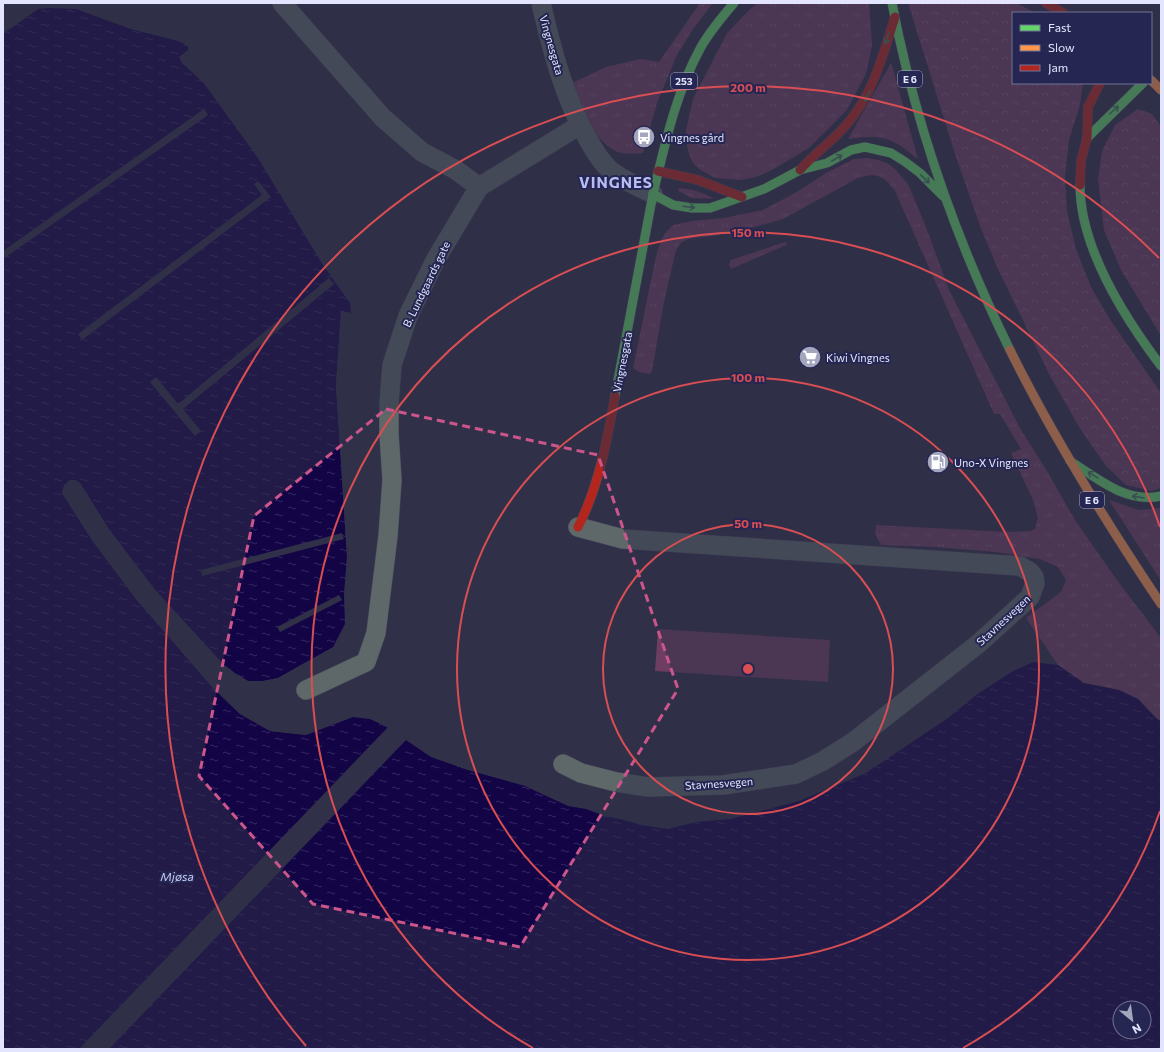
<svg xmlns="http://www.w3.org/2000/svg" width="1164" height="1052" font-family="Commissioner,sans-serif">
	<defs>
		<pattern id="grass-tufts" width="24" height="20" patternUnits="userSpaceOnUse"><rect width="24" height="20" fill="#6d3e62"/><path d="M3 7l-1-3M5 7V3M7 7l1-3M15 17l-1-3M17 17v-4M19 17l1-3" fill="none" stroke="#825a79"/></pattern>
		<pattern id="forest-crowns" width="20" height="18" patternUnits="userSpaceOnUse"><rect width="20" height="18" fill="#6d3e62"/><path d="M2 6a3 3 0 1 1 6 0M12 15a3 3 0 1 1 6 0" fill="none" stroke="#825a79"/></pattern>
		<pattern id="water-ripples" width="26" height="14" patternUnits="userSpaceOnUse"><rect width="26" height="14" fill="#130446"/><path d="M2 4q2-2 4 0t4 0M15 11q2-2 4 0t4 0" fill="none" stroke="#352862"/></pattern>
	</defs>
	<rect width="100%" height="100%" fill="#303048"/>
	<!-- grass -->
	<g fill="url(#grass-tufts)">
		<path d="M700,3H713L693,29L677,55L657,103L643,153C635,154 628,154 621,153C594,145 581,106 572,83L606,67L640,59L659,62Z"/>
		<polygon points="758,3 869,3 872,45 866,74 847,110 809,148 772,170 756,177 740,180 715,178 699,169 693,163 690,157 687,146 686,130 693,99 727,33 749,10"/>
		<path d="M891,63L893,69L918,159C891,137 883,134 848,139Z"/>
		<path d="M867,158L878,160L887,163L895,169L908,184L926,227L949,290L1021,430L1047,471L1075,520L1114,576L1161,638V721L1157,719L1138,699L1119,690L1084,683L1058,665L1026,618L1061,592L1066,580L1058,567L1040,559L996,552L936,547L881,545L875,534L876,525L1008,532L1031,531L1035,529L1038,518L1033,500L1011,453L1021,449L1000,414H994L895,191C883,175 877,172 858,178L783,219L733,233L688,239L681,243L676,250L664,302L652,371L650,374L639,372L633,368L656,256L661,240L666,232L673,225L692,221L724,218L763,210L795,193L826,173L854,159Z"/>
		<path d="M679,188C692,189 703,192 714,199L692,198L678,191Z"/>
		<polygon points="785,242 787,243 786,245 731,269 729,264 731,260"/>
		<polygon points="1109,500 1139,510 1161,508 1161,581"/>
	</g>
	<!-- forest -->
	<g fill="url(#forest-crowns)">
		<polygon points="908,3 1016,3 1036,13 1013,13 1013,83 1083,83 1080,105 1069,140 1065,177 1067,211 1076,249 1091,287 1109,318 1161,393 1161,488 1152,491 1126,485 1106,466 1079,427 1050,376 997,267 980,226 956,157"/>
		<polygon points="1138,109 1152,114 1161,127 1161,336 1121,270 1104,230 1098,180 1102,151 1115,125"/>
	</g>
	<!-- park -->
	<polygon fill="#6d3e62" points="658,629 830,640 828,682 655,671"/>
	<!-- water -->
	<path fill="url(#water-ripples)" fill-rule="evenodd" d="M48,8L76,9L131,29L178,41L188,46V50L179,57L182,63L203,82L258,158L323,265L350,303L351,313L341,311L336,385L347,557L344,596L345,624L333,647L278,678L263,681H248L236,674L223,664L155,590L108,528L80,483L70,480L62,493L92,540L136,599L213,688L240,714L270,731L306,735L353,717L370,719L385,726L431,757L468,770L525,786L568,806L586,809L605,816L624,820L641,825L668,829L696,822L730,819L799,801L866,773L948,718L976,695L1013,671L1033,662L1058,665L1084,683L1119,690L1138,699L1157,719L1161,721V1049H3V34L38,9ZM1120,1008H1144V1032H1120Z"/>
	<!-- pier -->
	<g fill="#303048">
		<polygon points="204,109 208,115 3,259 3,251"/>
		<polygon points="258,181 271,197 82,340 78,334 262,195 254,184"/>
		<polygon points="329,278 334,284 183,409 201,431 195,436 150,382 156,377 178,404"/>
		<polygon points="341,311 353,314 351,315 343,314 338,385 349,557 346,596 344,596 347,557 336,385"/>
		<polygon points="70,480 76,480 80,483 108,528 155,590 223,664 236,674 248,681 263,681 278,678 310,660 312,662 279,680 263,683 248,683 235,676 221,665 153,591 107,529 78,485 75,482 70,482 66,486 64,493 94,539 137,597 214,687 241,713 271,729 306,733 328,724 326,726 306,735 270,731 240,714 213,688 136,599 92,540 62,493 64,485"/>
		<polygon points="342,533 344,539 202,576 201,570"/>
		<polygon points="339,595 342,600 280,632 277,627"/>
		<polygon points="389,726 407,739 109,1049 79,1049"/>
	</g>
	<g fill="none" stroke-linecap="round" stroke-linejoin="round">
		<!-- street casing -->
		<g stroke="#4b4b5f" stroke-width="20">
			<g id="street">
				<polyline points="282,3 383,118 422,152 456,170 479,187 436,259 408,316 392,365 389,403 389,434 392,480 388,536 376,633 366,662 306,690"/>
				<path d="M541,3C552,50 564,98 589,141C595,152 601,162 610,170C622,180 639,187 653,194"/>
				<polyline points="479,187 580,125"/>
				<polyline points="563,764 581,773 616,782 648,787 723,785 796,774 823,761 853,742 978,644 1018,608 1030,597 1035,583 1034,577 1030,572 1020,566 623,539 578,527"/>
			</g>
		</g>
		<!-- fast casing -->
		<g stroke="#4b4b5f" stroke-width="10">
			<g id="fast">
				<path d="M892,3C915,123 956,240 1010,350"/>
				<polyline points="1087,138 1143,83"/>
				<path d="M1080,185C1080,248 1124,317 1161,366"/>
				<path d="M653,194C665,144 676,92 701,47C710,31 722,17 734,3"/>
				<polyline points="653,194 673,205 692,208 710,208 764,189 800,170 827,163 851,150 865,147 891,153 904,161 920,173 943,196"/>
				<polyline points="615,396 653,194"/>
				<path d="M1070,461C1097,478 1126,504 1161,496"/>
			</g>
		</g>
		<!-- slow casing -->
		<g stroke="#4b4b5f" stroke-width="10">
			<g id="slow">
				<polyline points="1151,80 1161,90"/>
				<path d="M1010,350C1054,439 1106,522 1161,604"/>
			</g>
		</g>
		<!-- jam casing -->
		<g stroke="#4b4b5f" stroke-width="10">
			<g id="jam">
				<polyline points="1046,3 1063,13"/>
				<path d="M800,170C815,153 834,140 848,123C874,92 883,54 895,17"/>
				<polyline points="658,171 698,180 742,197"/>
				<polyline points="1080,185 1081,161 1087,138 1088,107 1100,83"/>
				<path d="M578,527C599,486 607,441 615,396"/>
			</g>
		</g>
		<!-- street -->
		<use href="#street" stroke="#5e6868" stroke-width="19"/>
		<!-- fast -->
		<use href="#fast" stroke="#63d668" stroke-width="9"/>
		<!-- slow -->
		<use href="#slow" stroke="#ff974d" stroke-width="9"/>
		<!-- jam -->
		<use href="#jam" stroke="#b3261e" stroke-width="9"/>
	</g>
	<!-- one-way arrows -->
	<defs><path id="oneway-shaft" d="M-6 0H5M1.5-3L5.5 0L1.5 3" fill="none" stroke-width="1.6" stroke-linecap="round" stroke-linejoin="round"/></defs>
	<g stroke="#41755c">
		<use href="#oneway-shaft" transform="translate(887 38) rotate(108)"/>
		<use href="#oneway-shaft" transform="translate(867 96) rotate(121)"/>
		<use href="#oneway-shaft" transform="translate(1114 110) rotate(-42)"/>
		<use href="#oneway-shaft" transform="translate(837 158) rotate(-30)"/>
		<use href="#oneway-shaft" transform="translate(925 179) rotate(44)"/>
		<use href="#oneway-shaft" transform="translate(689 207) rotate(7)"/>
		<use href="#oneway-shaft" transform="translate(1093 475) rotate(-148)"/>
		<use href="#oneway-shaft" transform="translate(1138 497) rotate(-172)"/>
	</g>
	<!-- marked area -->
	<path d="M0 0H1164V1052H0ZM386,409L598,455L678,689L520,947L313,904L199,776L254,516Z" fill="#303048" fill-opacity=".55" fill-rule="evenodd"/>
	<path fill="none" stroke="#cc568c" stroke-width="3" stroke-dasharray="8 5" stroke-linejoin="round" d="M386,409L598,455L678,689L520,947L313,904L199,776L254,516Z"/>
	<!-- distance rings -->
	<g fill="none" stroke="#d84e53" stroke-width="2">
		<circle cx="748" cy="669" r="145"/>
		<circle cx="748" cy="669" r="291"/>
		<path d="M1160 811A436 436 0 0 1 963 1048M533 1048A436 436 0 1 1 1160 527"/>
		<path d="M306 1046A581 581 0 0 1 1159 258"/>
	</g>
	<!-- icons -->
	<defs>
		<g id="bus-disc" transform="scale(1.15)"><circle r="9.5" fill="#a4a6be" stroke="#252652"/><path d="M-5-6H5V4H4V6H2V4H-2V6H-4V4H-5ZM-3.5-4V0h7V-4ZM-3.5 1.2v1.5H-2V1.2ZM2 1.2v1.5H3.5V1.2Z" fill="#fff"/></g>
		<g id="supermarket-disc" transform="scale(1.15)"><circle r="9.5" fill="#a4a6be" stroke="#252652"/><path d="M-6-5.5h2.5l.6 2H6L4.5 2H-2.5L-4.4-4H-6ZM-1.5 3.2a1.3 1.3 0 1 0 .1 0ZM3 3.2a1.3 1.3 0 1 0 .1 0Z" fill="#fff"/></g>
		<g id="fuel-disc" transform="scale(1.15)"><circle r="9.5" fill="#a4a6be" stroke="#252652"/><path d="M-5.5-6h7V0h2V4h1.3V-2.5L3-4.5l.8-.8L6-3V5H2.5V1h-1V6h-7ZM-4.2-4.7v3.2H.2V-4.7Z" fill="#fff"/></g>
	</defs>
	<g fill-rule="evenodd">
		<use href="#bus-disc" x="644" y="137"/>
		<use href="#supermarket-disc" x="810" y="357"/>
		<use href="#fuel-disc" x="938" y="462"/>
	</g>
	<g text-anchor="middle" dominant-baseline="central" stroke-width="4" stroke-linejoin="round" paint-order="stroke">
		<!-- shield labels -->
		<g fill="#252652" stroke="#a9acca" stroke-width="1">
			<rect x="898" y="71" width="24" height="16" rx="3"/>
			<rect x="671" y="73" width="26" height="16" rx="3"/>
			<rect x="1080" y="492" width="24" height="16" rx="3"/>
		</g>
		<g font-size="10" font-weight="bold" fill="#e2e5fd">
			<text x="910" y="79">E 6</text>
			<text x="684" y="81">253</text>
			<text x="1092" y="500">E 6</text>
		</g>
		<!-- street labels -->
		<g font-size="11" fill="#e2e5fd" stroke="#252652">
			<text transform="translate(552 45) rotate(74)">Vingnesgata</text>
			<text transform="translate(426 284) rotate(-64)">B. Lundgaards gate</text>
			<text transform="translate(622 362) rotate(-79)">Vingnesgata</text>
			<text transform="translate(1003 620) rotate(-43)">Stavnesvegen</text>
			<text transform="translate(719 783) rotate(-4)">Stavnesvegen</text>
		</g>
		<!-- poi labels -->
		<g font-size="11" fill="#e2e5fd" stroke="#252652" text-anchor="start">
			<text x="660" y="137">Vingnes gård</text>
			<text x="826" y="357">Kiwi Vingnes</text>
			<text x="954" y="462">Uno-X Vingnes</text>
		</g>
		<!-- water labels -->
		<g font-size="12" font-style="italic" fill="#c8cdf8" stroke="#252652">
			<text x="177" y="876">Mjøsa</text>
		</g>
		<!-- district labels -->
		<g font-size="15" font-weight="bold" letter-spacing="1" fill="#b6bdf5" stroke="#252652">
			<text x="616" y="182">VINGNES</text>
		</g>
	</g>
	<circle cx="748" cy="669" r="6" fill="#d84e53" stroke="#252652" stroke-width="2"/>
	<g font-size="12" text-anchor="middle" font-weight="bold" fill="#d84e53" stroke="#252652" stroke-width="4" stroke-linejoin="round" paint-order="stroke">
		<text x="748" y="92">200 m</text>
		<text x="748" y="237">150 m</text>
		<text x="748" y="382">100 m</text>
		<text x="748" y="528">50 m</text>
	</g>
	<!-- border -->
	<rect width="1164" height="1052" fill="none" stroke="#e2e5fd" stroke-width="8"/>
	<!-- legend -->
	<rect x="1012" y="12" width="140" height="72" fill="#252652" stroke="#717296"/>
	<rect x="1020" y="25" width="20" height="6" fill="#63d668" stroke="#717296"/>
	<text x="1048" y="32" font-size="12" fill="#e2e5fd">Fast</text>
	<rect x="1020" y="45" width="20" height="6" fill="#ff974d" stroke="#717296"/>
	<text x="1048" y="52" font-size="12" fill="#e2e5fd">Slow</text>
	<rect x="1020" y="65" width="20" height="6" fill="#b3261e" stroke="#717296"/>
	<text x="1048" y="72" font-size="12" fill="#e2e5fd">Jam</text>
	<!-- north arrow -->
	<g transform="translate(1132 1020) rotate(151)"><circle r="19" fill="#252652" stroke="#717296"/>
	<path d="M0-3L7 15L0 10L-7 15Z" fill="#a4a6be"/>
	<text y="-6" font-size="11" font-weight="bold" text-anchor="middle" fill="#e2e5fd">N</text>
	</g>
</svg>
